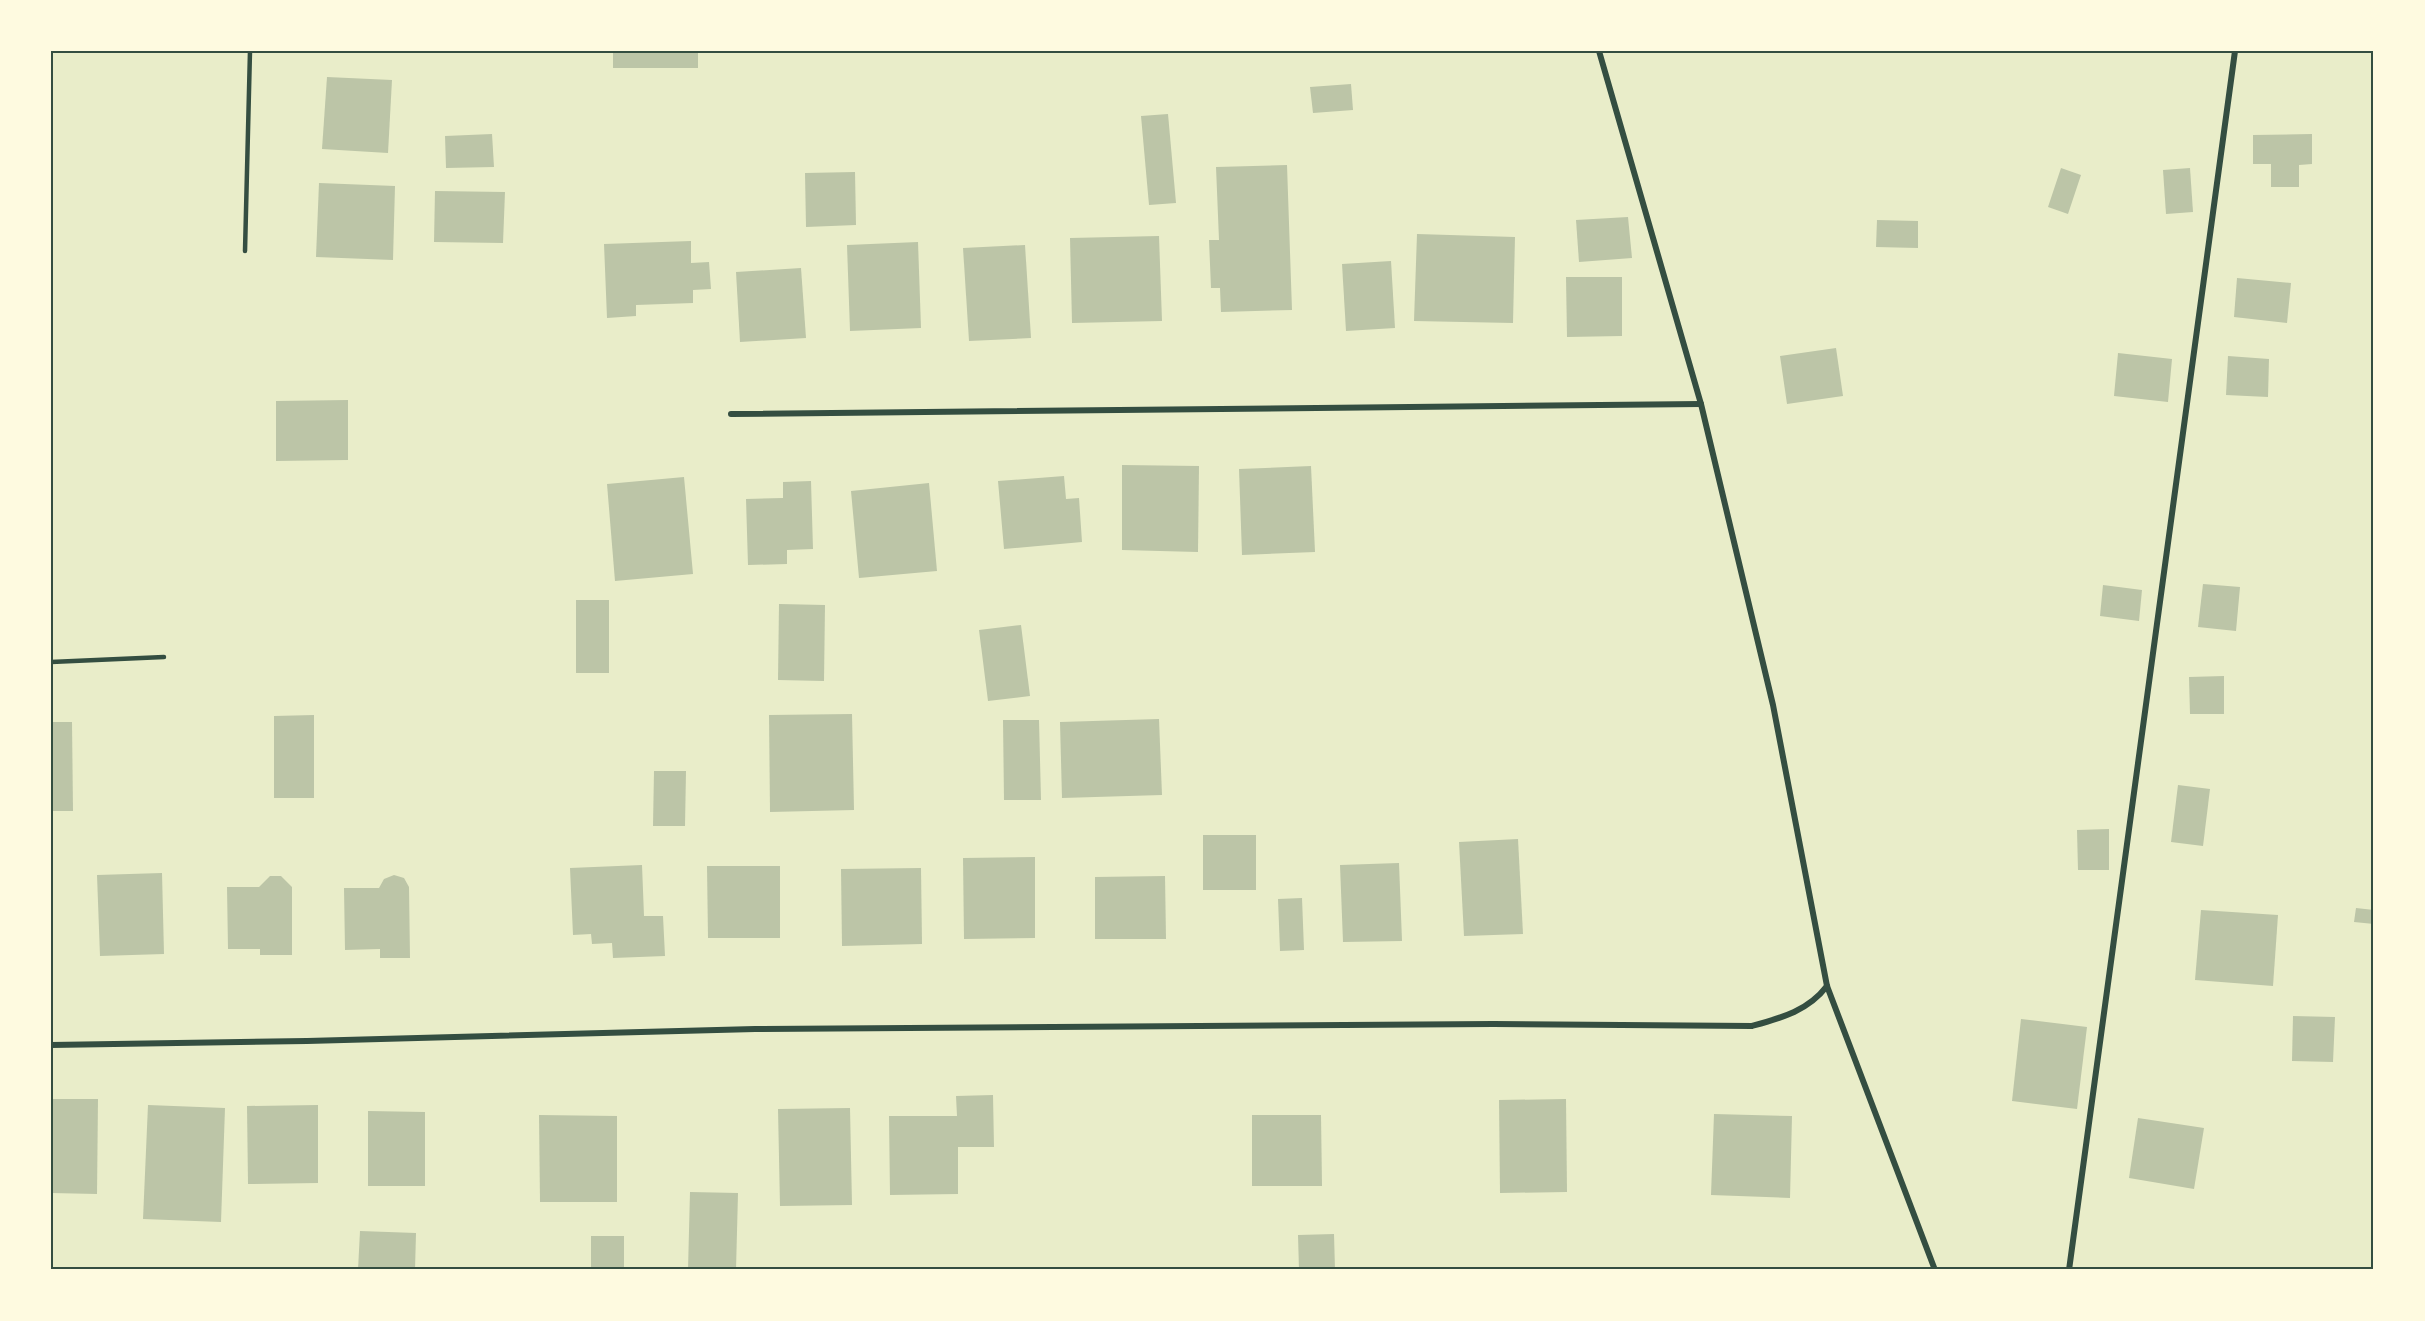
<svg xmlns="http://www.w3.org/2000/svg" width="2425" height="1321" font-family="'PT Sans Narrow',sans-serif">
	<rect width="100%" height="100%" fill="#e9edc9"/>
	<!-- building -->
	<g fill="#bcc5a7">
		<rect x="613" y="51" width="85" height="17"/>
		<polygon points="327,77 392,80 388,153 322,149"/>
		<polygon points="1351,84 1353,110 1313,113 1310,87"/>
		<polygon points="1168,114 1176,203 1149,205 1141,116"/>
		<polygon points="492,134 494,167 446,168 445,136"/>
		<polygon points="2312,134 2312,164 2299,165 2299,187 2271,187 2271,164 2253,164 2253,135"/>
		<polygon points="1287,165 1292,310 1221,312 1220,288 1211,288 1209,240 1219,240 1216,167"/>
		<polygon points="2061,168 2081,175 2068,214 2048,207"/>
		<polygon points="2190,168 2193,212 2166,214 2163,170"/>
		<polygon points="855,172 856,225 806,227 805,173"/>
		<polygon points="319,183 395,186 393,260 316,257"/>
		<polygon points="435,191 505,192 503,243 434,242"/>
		<polygon points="1628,217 1632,258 1579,262 1576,220"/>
		<polygon points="1877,220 1918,221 1918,248 1876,247"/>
		<polygon points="1417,234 1515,237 1513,323 1414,321"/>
		<polygon points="1159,236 1162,321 1072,323 1070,238"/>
		<polygon points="691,241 691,263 709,262 711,289 693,290 693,303 636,305 636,316 607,318 604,244"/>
		<polygon points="918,242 921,328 850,331 847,245"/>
		<polygon points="1025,245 1031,338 969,341 963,248"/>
		<polygon points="1391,261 1395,328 1346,331 1342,264"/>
		<polygon points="801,268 806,338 740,342 736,272"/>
		<polygon points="1566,277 1622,277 1622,336 1567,337"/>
		<polygon points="2237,278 2291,283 2287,323 2234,317"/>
		<polygon points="1836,348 1843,396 1787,404 1780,356"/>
		<polygon points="2118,353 2172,359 2168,402 2114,396"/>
		<polygon points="2228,356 2269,359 2268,397 2226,395"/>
		<polygon points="348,400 348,460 276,461 276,401"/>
		<polygon points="1122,465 1199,466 1198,552 1122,550"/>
		<polygon points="1311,466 1315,552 1242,555 1239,469"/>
		<polygon points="1064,476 1066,499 1079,498 1082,542 1004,549 998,481"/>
		<polygon points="684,477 693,574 615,581 607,484"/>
		<polygon points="811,481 813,549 787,550 787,564 748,565 746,499 783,498 783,482"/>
		<polygon points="929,483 937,571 859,578 851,491"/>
		<polygon points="2203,584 2240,587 2236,631 2198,627"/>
		<polygon points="2103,585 2142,590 2139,621 2100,616"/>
		<rect x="576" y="600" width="33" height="73"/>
		<polygon points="779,604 825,605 824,681 778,680"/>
		<polygon points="1021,625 1030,696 988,701 979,630"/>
		<polygon points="2224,676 2224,714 2190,714 2189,677"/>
		<polygon points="852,714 854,810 770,812 769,715"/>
		<polygon points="314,715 314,798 274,798 274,716"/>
		<polygon points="1159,719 1162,795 1062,798 1060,722"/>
		<polygon points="1003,720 1039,720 1041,800 1004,800"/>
		<polygon points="51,722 72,722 73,811 51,811"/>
		<polygon points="654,771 686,771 685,826 653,826"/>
		<polygon points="2178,785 2210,789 2203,846 2171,842"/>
		<polygon points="2109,829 2109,870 2078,870 2077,830"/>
		<rect x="1203" y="835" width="53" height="55"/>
		<polygon points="1518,839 1523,934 1464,936 1459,842"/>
		<polygon points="1035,857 1035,938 964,939 963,858"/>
		<polygon points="1399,863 1402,941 1343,942 1340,865"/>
		<polygon points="642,865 644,916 663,916 665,956 613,958 612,943 592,944 591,934 573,935 570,868"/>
		<polygon points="707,866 780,866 780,938 708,938"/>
		<polygon points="921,868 922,944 842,946 841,869"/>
		<polygon points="162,873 164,954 100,956 97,875"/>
		<polygon points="394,875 404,878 409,887 410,958 380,958 380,949 345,950 344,888 379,888 384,879"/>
		<polygon points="270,876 281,876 292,887 292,955 260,955 260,949 228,949 227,887 259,887"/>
		<polygon points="1165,876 1166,939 1095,939 1095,877"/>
		<polygon points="1302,898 1304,950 1280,951 1278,899"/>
		<polygon points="2356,908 2374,910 2374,924 2354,922"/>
		<polygon points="2201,910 2278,915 2273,986 2195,980"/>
		<polygon points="2293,1016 2335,1017 2333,1062 2292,1061"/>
		<polygon points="2021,1019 2087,1027 2077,1109 2012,1101"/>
		<polygon points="993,1095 994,1147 958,1147 958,1194 890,1195 889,1116 957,1116 956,1096"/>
		<polygon points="51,1099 98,1099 97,1194 51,1193"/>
		<polygon points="1566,1099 1567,1192 1500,1193 1499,1100"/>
		<polygon points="148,1105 225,1108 221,1222 143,1219"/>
		<polygon points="318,1105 318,1183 248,1184 247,1106"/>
		<polygon points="850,1108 852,1205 780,1206 778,1109"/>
		<polygon points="368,1111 425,1112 425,1186 368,1186"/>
		<polygon points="1714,1114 1792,1116 1790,1198 1711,1195"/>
		<polygon points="539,1115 617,1116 617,1202 540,1202"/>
		<polygon points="1252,1115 1321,1115 1322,1186 1252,1186"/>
		<polygon points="2138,1118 2204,1128 2194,1189 2129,1178"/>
		<polygon points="690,1192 738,1193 736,1270 688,1270"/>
		<polygon points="360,1231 416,1233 415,1270 358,1270"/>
		<polygon points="1334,1234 1335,1270 1299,1270 1298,1235"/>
		<rect x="591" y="1236" width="33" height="34"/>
	</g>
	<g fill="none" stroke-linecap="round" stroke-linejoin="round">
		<!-- service -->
		<g stroke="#344e41" stroke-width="4.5">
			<polyline points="245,251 250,51"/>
			<polyline points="51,662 164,657"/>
		</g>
		<!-- minor -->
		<g stroke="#344e41" stroke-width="6">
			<polyline points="1599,51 1701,404 1773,705 1827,986 1935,1270"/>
			<polyline points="731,414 1701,404"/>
			<path d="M51,1045L307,1041L755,1029L1493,1024L1752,1026C1781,1018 1808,1011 1827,986"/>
			<polyline points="2069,1270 2235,51"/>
		</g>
	</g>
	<!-- border -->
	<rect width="2425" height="1321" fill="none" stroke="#fefae0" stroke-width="105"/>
	<rect x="52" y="52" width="2320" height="1216" fill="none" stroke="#344e41" stroke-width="2"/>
</svg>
